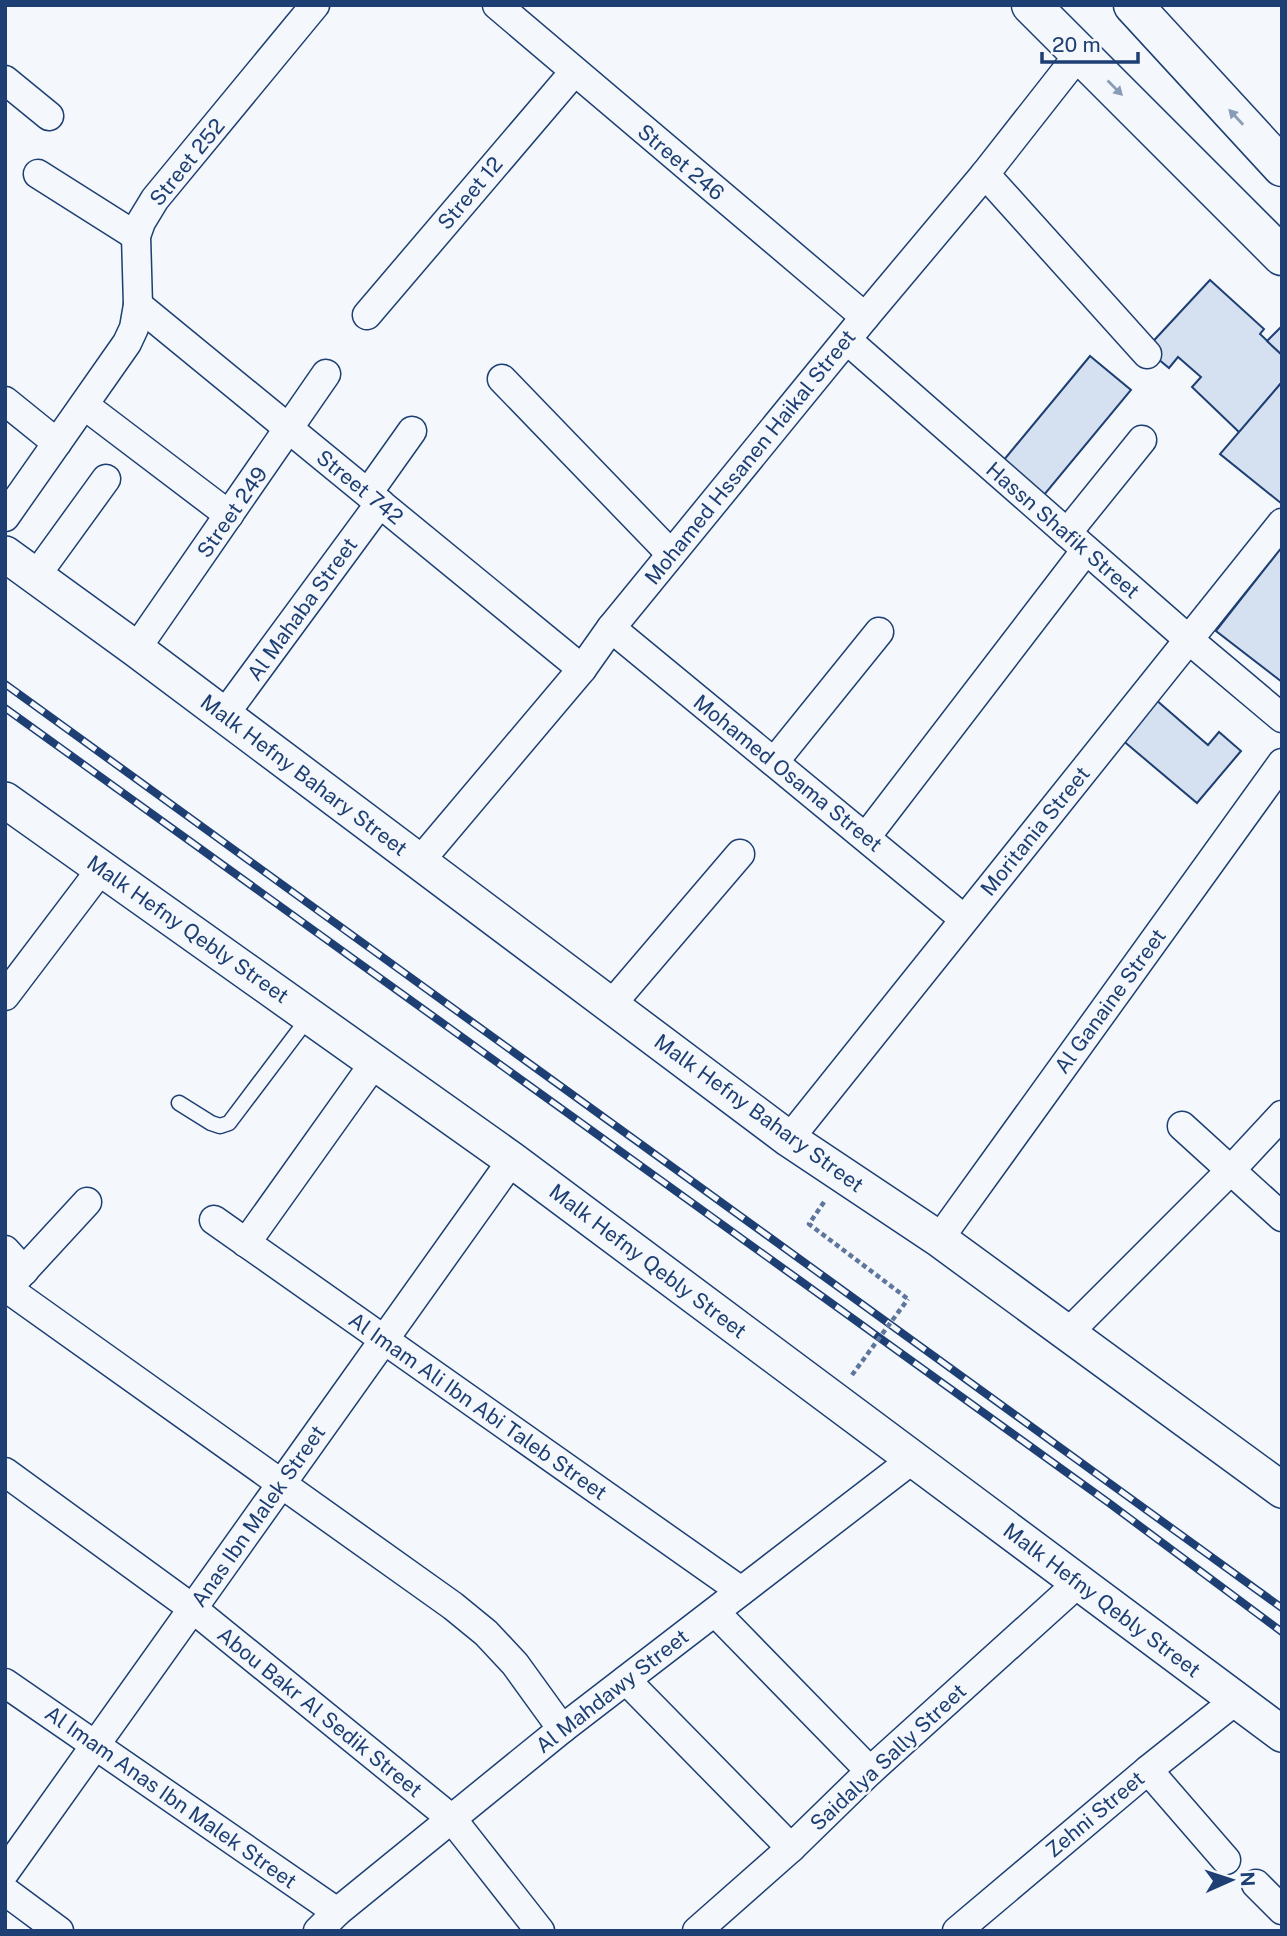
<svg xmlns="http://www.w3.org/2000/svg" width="1287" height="1936" font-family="'Public Sans',sans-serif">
	<rect width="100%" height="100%" fill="#f4f7fb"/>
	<!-- building -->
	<g fill="#d5e0f0" stroke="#1d3f73" stroke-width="2">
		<polygon points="1210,280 1264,329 1260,334 1282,355 1282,382 1240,433 1192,387 1201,377 1178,357 1169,368 1146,349"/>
		<polygon points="1282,326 1282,355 1267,341"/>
		<polygon points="1090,356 1131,390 1039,501 1003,461"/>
		<polygon points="1282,382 1282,504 1220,454"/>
		<polygon points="1282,547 1282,682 1216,631"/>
		<polygon points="1155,699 1208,745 1219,732 1241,751 1197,803 1121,739"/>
	</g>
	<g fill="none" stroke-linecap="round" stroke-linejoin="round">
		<!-- service casing -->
		<g stroke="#1d3f73" stroke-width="17">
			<polyline id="service" points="179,1103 211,1123 220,1126 229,1123 309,1017"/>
		</g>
		<!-- minor casing -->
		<g stroke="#1d3f73" stroke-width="31">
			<g id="minor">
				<polyline points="497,5 865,317"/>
				<polyline points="5,80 49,116"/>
				<polyline points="38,174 136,236"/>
				<polyline points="985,174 1147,354"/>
				<polyline points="138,305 582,669"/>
				<polyline points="367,315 574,72"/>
				<polyline points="847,340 1188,639 1282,718"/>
				<polyline points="502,379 671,554"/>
				<polyline points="5,401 57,443"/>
				<polyline points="84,405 229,515"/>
				<polyline points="368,493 412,431"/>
				<polyline points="5,517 127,343 134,328 138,305 136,236 141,222 155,199 315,5"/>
				<polyline points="1067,533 1142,440"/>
				<polyline points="35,577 106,479"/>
				<polyline points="611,628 964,919"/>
				<polyline points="136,649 326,374"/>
				<polyline points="224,715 380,503"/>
				<polyline points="774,762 879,632"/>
				<polyline points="866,837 1086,550"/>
				<polyline points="420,861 582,669 611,628 865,317 985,174 1080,53"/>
				<polyline points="5,996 102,868"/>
				<polyline points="611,1005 740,854"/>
				<polyline points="1182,1126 1282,1217"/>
				<polyline points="789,1139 1282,523"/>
				<polyline points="214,1220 741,1591"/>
				<polyline points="939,1239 1282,763"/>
				<polyline points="246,1243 375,1062"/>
				<polyline points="5,1250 24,1271"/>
				<polyline points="8,1289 453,1606 486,1633 515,1664 562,1729"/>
				<polyline points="5,1291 87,1202"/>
				<polyline points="1068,1333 1230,1171 1282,1115"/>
				<polyline points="5,1472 192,1608 452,1819 540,1931"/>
				<polyline points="715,1612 870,1771"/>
				<polyline points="626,1680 791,1848"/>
				<polyline points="5,1683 337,1912"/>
				<polyline points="1148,1770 1226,1860"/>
				<polyline points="5,1872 512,1160"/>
				<polyline points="1256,1884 1282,1910"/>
				<polyline points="5,1891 59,1931"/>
				<polyline points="318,1931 337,1912 562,1729 913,1459"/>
				<polyline points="697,1931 791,1848 870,1771 1078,1583"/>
				<polyline points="957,1931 1148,1770 1236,1700"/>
			</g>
		</g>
		<!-- tertiary casing -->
		<g stroke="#1d3f73" stroke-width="38">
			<g id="tertiary">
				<polyline points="5,554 136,649 789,1139 939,1239 1282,1490"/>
				<polyline points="5,800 512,1160 1282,1734"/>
			</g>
		</g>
		<!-- primary casing -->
		<g stroke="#1d3f73" stroke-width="41">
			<g id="primary">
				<polyline points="1031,5 1282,256"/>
				<polyline points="1133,5 1282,167"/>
			</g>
		</g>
		<!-- path -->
		<polyline stroke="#5e769c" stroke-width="4.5" stroke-dasharray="5 3.5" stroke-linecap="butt" points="824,1202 809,1224 908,1299"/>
		<!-- service -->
		<use href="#service" stroke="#f4f7fb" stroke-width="14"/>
		<!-- minor -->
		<use href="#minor" stroke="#f4f7fb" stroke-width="28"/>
		<!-- tertiary -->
		<use href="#tertiary" stroke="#f4f7fb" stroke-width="35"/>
		<!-- primary -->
		<use href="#primary" stroke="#f4f7fb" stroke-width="38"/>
		<!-- rail casing -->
		<g stroke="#1d3f73" stroke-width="8">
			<g id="rail">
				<polyline points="5,684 1282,1608"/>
				<polyline points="5,708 1109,1503 1282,1632"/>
			</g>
		</g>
		<!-- rail -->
		<use href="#rail" stroke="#f4f7fb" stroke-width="5" stroke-dasharray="16" stroke-linecap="butt"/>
		<!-- path-bridge -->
		<polyline stroke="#5e769c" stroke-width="4.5" stroke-dasharray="5 3.5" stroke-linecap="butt" points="852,1375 908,1299"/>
	</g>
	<!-- one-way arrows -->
	<defs><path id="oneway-solid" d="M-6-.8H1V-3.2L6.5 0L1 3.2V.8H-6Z" transform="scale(1.75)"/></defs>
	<g fill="#889bb7">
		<use href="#oneway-solid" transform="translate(1115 88) rotate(45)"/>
		<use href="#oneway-solid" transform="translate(1236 117) rotate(-133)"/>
	</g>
	<g text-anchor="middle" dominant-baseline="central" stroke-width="5" stroke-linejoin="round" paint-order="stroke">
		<!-- street labels -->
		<g font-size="21" fill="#1d3f73" stroke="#f4f7fb">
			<text transform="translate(187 162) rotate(-51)">Street 252</text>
			<text transform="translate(681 162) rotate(40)">Street 246</text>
			<text transform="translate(470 193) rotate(-50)">Street 12</text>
			<text transform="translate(750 457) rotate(-51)">Mohamed Hssanen Haikal Street</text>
			<text transform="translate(360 487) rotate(39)">Street 742</text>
			<text transform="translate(232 512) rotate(-55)">Street 249</text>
			<text transform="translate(1063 530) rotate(41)">Hassn Shafik Street</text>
			<text transform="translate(302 609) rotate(-54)">Al Mahaba Street</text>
			<text transform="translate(788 773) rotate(39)">Mohamed Osama Street</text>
			<text transform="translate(304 775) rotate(37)">Malk Hefny Bahary Street</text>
			<text transform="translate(1035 831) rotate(-51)">Moritania Street</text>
			<text transform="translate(188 929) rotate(35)">Malk Hefny Qebly Street</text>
			<text transform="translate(1110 1001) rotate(-54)">Al Ganaine Street</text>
			<text transform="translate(759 1113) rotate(36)">Malk Hefny Bahary Street</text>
			<text transform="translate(648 1261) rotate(37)">Malk Hefny Qebly Street</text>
			<text transform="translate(478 1406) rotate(35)">Al Imam Ali Ibn Abi Taleb Street</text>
			<text transform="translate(258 1516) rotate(-55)">Anas Ibn Malek Street</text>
			<text transform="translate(1102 1600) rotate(37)">Malk Hefny Qebly Street</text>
			<text transform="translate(612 1691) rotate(-38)">Al Mahdawy Street</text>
			<text transform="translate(320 1712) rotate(39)">Abou Bakr Al Sedik Street</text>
			<text transform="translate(888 1757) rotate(-43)">Saidalya Sally Street</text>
			<text transform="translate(171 1797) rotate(35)">Al Imam Anas Ibn Malek Street</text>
			<text transform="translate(1095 1814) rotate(-40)">Zehni Street</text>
		</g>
	</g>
	<!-- border -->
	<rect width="1287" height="1936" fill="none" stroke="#1d3f73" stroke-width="14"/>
	<!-- north arrow -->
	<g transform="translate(1231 1880) rotate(87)" stroke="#f4f7fb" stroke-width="5" paint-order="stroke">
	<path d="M0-5L12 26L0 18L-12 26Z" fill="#1d3f73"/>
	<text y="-10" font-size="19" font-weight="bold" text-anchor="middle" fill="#1d3f73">N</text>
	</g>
	<!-- scale -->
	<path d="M1042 52v10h96v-10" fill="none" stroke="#1d3f73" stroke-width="3.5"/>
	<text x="1052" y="52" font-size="21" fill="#1d3f73" stroke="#f4f7fb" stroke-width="5" paint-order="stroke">20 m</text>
</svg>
